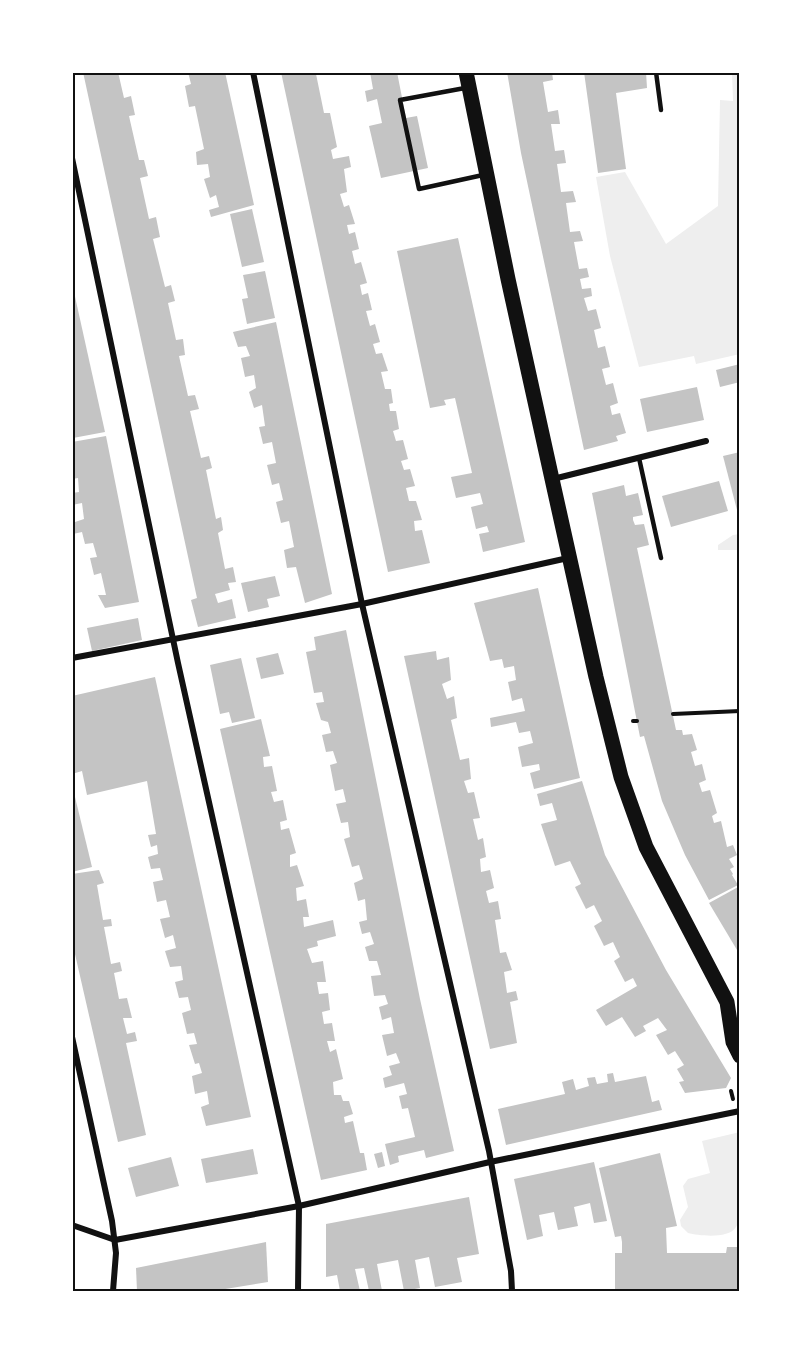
<svg xmlns="http://www.w3.org/2000/svg" width="812" height="1363" font-family="Raleway,sans-serif">
	<rect width="100%" height="100%" fill="#fff"/>
	<!-- green -->
	<g fill="#eee">
		<polygon points="732,72 740,72 740,354 696,364 694,356 639,367 610,256 596,177 625,172 666,244 718,206 720,100 733,101"/>
		<polygon points="740,534 740,550 718,550 718,545 733,535"/>
		<path d="M740,1132V1213C739,1216 739,1223 736,1227C729,1239 700,1236 688,1233L681,1226L680,1220L688,1207L683,1186L688,1179L710,1173L702,1141Z"/>
	</g>
	<!-- building -->
	<g fill="#c4c4c4">
		<polygon points="83,72 118,72 124,98 131,96 135,115 129,116 139,160 144,160 148,176 140,178 149,219 156,217 160,237 153,239 165,287 171,285 175,301 168,303 176,340 183,339 185,355 179,356 188,396 195,395 199,409 190,411 201,458 209,456 212,468 206,470 216,519 221,517 223,530 218,533 225,569 233,567 236,582 228,583 230,590 215,594 218,603 232,599 236,618 198,627 191,600 197,598"/>
		<polygon points="188,72 225,72 254,205 211,217 209,210 219,207 216,195 210,198 204,179 210,177 208,164 197,165 196,152 204,149 195,106 189,107 185,86 191,84"/>
		<polygon points="281,72 321,72 316,74 324,113 330,113 337,147 331,150 333,159 349,156 351,167 344,169 347,192 340,194 344,207 349,205 355,224 347,225 349,234 355,232 359,249 352,251 355,264 361,262 367,283 360,285 362,295 368,293 372,310 366,311 370,326 375,324 380,342 373,344 376,354 382,353 388,371 381,372 385,389 391,389 393,403 389,404 390,411 396,411 399,429 393,431 396,441 403,440 408,459 401,461 404,470 410,469 415,486 406,488 409,501 416,501 422,520 414,521 415,531 422,530 430,563 388,572"/>
		<polygon points="370,72 397,72 406,118 417,116 428,168 381,178 369,126 382,123 377,99 367,102 365,91 373,89"/>
		<polygon points="507,72 552,72 553,80 543,82 548,112 558,110 560,124 551,124 555,151 564,150 566,163 557,164 561,192 573,191 576,202 566,203 570,232 580,231 583,241 574,242 579,269 587,268 589,277 580,279 582,289 591,288 592,296 584,298 588,311 596,309 601,328 594,330 598,348 605,346 610,367 602,369 606,385 613,383 618,403 610,406 612,415 620,413 626,433 616,436 618,441 584,450 521,153"/>
		<polygon points="584,72 646,72 647,88 616,93 626,169 598,173"/>
		<polygon points="252,209 264,262 242,267 230,214"/>
		<polygon points="458,238 525,542 483,552 479,534 489,532 487,526 476,529 471,507 483,504 480,493 456,498 451,477 472,473 455,398 444,400 446,405 430,408 397,251"/>
		<polygon points="265,271 275,318 247,324 242,299 248,298 243,275"/>
		<polygon points="72,283 105,432 73,438 72,435"/>
		<polygon points="276,322 332,594 305,603 296,567 287,568 284,550 294,547 289,521 281,523 276,502 283,500 279,483 272,485 267,465 276,463 272,442 263,444 259,427 265,426 262,405 254,408 249,392 256,388 254,375 245,377 241,358 250,356 246,346 238,347 233,332"/>
		<polygon points="740,364 740,382 720,387 716,370"/>
		<polygon points="697,387 704,420 647,432 640,399"/>
		<polygon points="106,436 139,602 105,608 98,595 106,595 101,573 94,575 90,558 97,557 93,543 85,544 82,532 73,534 72,530 72,523 84,519 82,503 72,505 72,493 79,492 78,478 72,479 72,442"/>
		<polygon points="740,452 740,509 737,510 723,456"/>
		<polygon points="719,481 728,511 671,527 662,496"/>
		<polygon points="624,485 626,496 638,493 643,515 633,517 633,520 635,525 644,524 649,545 637,548 676,730 682,730 683,735 692,734 697,750 691,752 695,766 702,764 706,780 699,783 702,792 710,790 717,813 712,816 714,823 721,821 727,847 733,845 737,855 729,859 734,867 730,869 733,874 732,875 738,885 709,900 685,855 662,801 644,736 640,737 592,493"/>
		<polygon points="275,576 280,596 267,599 269,607 248,612 241,583"/>
		<polygon points="538,588 580,778 534,789 530,773 540,770 539,764 522,767 518,747 533,743 530,731 519,733 516,722 491,727 490,718 525,711 522,698 512,701 508,682 516,680 514,666 504,668 502,659 490,661 474,603"/>
		<polygon points="138,618 142,640 92,651 87,628"/>
		<polygon points="346,630 420,999 454,1151 426,1158 424,1150 398,1156 399,1162 390,1165 385,1144 415,1137 408,1108 402,1109 399,1096 407,1094 404,1083 385,1088 383,1078 392,1075 389,1066 400,1063 396,1053 387,1056 382,1035 394,1033 391,1017 382,1020 379,1007 388,1004 385,995 374,996 371,976 381,975 377,961 369,961 365,947 374,944 370,932 362,934 359,922 367,920 365,899 358,901 354,883 363,879 359,865 352,867 344,839 350,837 348,822 341,823 336,804 346,802 343,789 335,791 330,765 337,763 333,751 326,752 322,735 331,733 328,722 321,720 316,703 324,702 322,692 314,693 306,652 316,650 314,637"/>
		<polygon points="436,651 437,660 449,657 451,680 442,684 447,699 454,696 457,718 451,720 460,760 469,758 471,779 464,781 468,793 474,792 480,818 473,819 478,840 483,838 486,857 480,859 481,872 490,870 494,888 486,891 489,903 498,901 501,919 495,920 500,953 506,952 512,970 504,972 507,993 516,991 518,1000 510,1002 517,1043 490,1049 404,656"/>
		<polygon points="278,653 284,674 261,679 256,658"/>
		<polygon points="241,658 255,718 232,723 229,712 220,714 210,665"/>
		<polygon points="155,677 251,1117 206,1126 201,1107 209,1104 207,1091 195,1094 192,1076 202,1073 199,1063 195,1064 189,1045 197,1044 194,1033 187,1034 182,1013 191,1010 188,997 179,998 175,982 183,980 181,966 170,967 165,951 176,948 173,935 165,938 160,919 170,917 166,900 157,902 153,882 163,880 160,868 151,869 148,857 158,854 157,845 151,847 148,835 156,834 147,781 87,795 82,771 72,774 72,696"/>
		<polygon points="261,719 270,756 263,757 264,767 272,766 277,791 271,792 274,802 283,800 287,820 280,822 281,830 289,828 296,853 290,855 290,867 297,865 304,886 296,888 297,901 306,899 309,917 303,917 304,927 333,920 336,936 317,941 318,946 307,949 312,963 323,961 326,982 317,982 319,994 328,993 330,1010 322,1012 324,1024 332,1023 335,1041 327,1041 330,1052 336,1049 343,1079 333,1082 334,1095 341,1095 343,1101 349,1101 353,1114 344,1117 345,1123 353,1121 360,1153 364,1153 367,1170 321,1180 220,729"/>
		<polygon points="582,781 605,855 666,970 731,1078 726,1088 685,1093 679,1082 684,1081 677,1069 684,1065 675,1051 668,1055 656,1035 667,1030 658,1018 643,1026 646,1031 635,1037 622,1017 606,1026 596,1010 637,986 633,978 625,982 614,961 620,957 613,942 604,946 594,926 602,921 594,905 586,909 575,887 581,884 570,861 555,866 541,824 557,820 552,803 540,806 537,794"/>
		<polygon points="72,797 75,797 92,867 72,872"/>
		<polygon points="99,870 104,883 97,885 103,920 111,919 112,926 104,927 111,964 120,962 122,971 114,973 119,999 127,998 132,1018 123,1018 127,1034 135,1032 137,1041 126,1043 146,1135 118,1142 72,941 72,874"/>
		<polygon points="740,886 740,955 709,903"/>
		<polygon points="613,1073 615,1082 646,1076 652,1102 659,1100 662,1110 506,1145 498,1109 565,1094 562,1082 573,1079 576,1090 589,1086 587,1078 595,1077 597,1084 608,1082 607,1074"/>
		<polygon points="253,1149 258,1174 206,1183 201,1159"/>
		<polygon points="382,1152 385,1166 378,1168 374,1154"/>
		<polygon points="660,1153 677,1226 666,1228 667,1253 726,1253 727,1247 739,1247 738,1291 615,1291 615,1253 622,1253 622,1242 621,1236 615,1237 599,1168"/>
		<polygon points="171,1157 179,1186 136,1197 128,1168"/>
		<polygon points="594,1162 607,1221 594,1223 590,1203 574,1207 578,1226 558,1230 554,1212 539,1215 543,1236 527,1240 514,1179"/>
		<polygon points="469,1197 479,1254 457,1258 462,1282 435,1287 429,1257 415,1260 420,1288 404,1291 398,1260 377,1264 382,1291 369,1291 364,1268 355,1269 360,1291 340,1291 337,1275 326,1277 326,1224"/>
		<polygon points="266,1242 268,1282 213,1291 137,1291 136,1268"/>
	</g>
	<g fill="none" stroke-linecap="round" stroke-linejoin="round">
		<!-- path -->
		<g stroke="#111" stroke-width="4">
			<polyline points="673,714 740,711"/>
			<polyline points="633,721 637,721"/>
			<polyline points="731,1091 733,1099"/>
		</g>
		<!-- service -->
		<g stroke="#111" stroke-width="4.5">
			<polyline points="656,72 661,110"/>
			<polyline points="465,88 400,100 419,189 483,175"/>
			<polyline points="639,458 661,558"/>
		</g>
		<!-- minor -->
		<g stroke="#111" stroke-width="6">
			<polyline points="253,72 362,604 489,1151 511,1271 512,1291"/>
			<polyline points="72,158 178,663 299,1206 298,1291"/>
			<polyline points="553,479 706,441"/>
			<polyline points="72,658 362,604 568,558"/>
			<polyline points="72,1037 112,1221 116,1253 113,1291"/>
			<polyline points="72,1225 115,1240 299,1206 490,1162 740,1111"/>
		</g>
		<!-- primary -->
		<polyline stroke="#111" stroke-width="15" points="466,72 508,279 552,479 596,677 621,777 646,847 727,1002 733,1042 740,1056"/>
	</g>
	<!-- border -->
	<rect width="812" height="1363" fill="none" stroke="#ffffff" stroke-width="147"/>
	<rect x="74" y="74" width="664" height="1216" fill="none" stroke="#111" stroke-width="2"/>
</svg>
